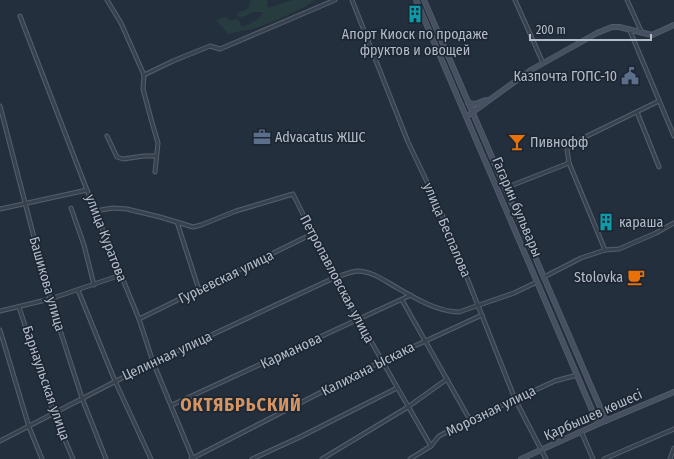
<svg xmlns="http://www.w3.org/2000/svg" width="674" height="459" font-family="'Fira Sans Condensed',sans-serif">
	<rect width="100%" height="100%" fill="#242f3e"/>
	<!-- green -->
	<path fill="#263c3f" d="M253,0H268L267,5L268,8L292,0H316C298,11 278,20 259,27C248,31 238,31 228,34L216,20L221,18L226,17L231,20L238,19L242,27C250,24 260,20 263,12H254L242,17L237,16V13L248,9L250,1Z"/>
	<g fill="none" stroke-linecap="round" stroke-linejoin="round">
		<!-- street casing -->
		<g stroke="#565f6c" stroke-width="5">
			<g id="street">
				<polyline points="107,0 121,23 144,75 143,89 151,119 158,143 155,172"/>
				<polyline points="352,0 408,142 439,207 515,399 546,459"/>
				<polyline points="515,0 543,63"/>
				<polyline points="627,0 642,33"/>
				<polyline points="20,16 95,211 139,319 153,362 193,459"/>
				<polyline points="630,31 674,136"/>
				<polyline points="144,75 173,61 210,46 220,49 335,0"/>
				<polyline points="0,106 50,299 82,398 106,459"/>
				<polyline points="637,112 659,167"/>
				<polyline points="107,136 117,157 123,159 144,156 156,156"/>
				<polyline points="505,188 569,163"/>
				<polyline points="71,208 84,245 94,285"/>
				<polyline points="0,209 87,190"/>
				<path d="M95,211L113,208L127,209L160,217L193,227L201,225L236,211L293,194C335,280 383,363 431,446"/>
				<polyline points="177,222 199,290"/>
				<polyline points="605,250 569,163 567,149 583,138 659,101"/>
				<polyline points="544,277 581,258 605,250 619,249 656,233 674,223"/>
				<polyline points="78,290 115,381 151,459"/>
				<polyline points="402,300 470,420"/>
				<polyline points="19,307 54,414 73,459"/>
				<polyline points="0,311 50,299 121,275"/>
				<polyline points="139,319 312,234"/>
				<polyline points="0,330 29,427 42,459"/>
				<polyline points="172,405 411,295"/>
				<polyline points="581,431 593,459"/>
				<path d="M0,441L153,362L336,277C343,275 350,272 357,271C371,271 382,279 394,286C413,297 437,312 459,312L514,293L537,282"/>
				<polyline points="191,459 382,361 482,315"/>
				<polyline points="252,459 298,438 397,388"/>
				<polyline points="322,459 408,407 447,379"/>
				<polyline points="410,459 431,446 439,436 470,420 555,381 577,375"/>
				<polyline points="604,459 674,429"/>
				<polyline points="670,459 674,448"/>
			</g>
		</g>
		<!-- secondary casing -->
		<g stroke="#565f6c" stroke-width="6">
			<g id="secondary">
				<polyline points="416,0 598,424"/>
				<polyline points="424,0 606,421"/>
				<polyline points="468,103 475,104 486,100"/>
				<polyline points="470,114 531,70 597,33 612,27 619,27 652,35 674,25"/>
				<polyline points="521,459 598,424 674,392"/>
			</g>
		</g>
		<!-- street -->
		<use href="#street" stroke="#38414e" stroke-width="3"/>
		<!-- secondary -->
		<use href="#secondary" stroke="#465061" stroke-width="4.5"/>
	</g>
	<!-- icons -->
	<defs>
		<g id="building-bare" transform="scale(1.38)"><path d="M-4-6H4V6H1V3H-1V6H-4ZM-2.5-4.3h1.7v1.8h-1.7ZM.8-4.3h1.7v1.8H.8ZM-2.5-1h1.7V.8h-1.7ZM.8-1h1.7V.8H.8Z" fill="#0f9aa8" stroke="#1d2633" stroke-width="2.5" paint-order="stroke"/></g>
		<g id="civic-bare" transform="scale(1.38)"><path d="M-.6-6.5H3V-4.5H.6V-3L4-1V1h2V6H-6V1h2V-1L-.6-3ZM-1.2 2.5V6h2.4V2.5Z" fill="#5c6f8a" stroke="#1d2633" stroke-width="2.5" paint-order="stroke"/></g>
		<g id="office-bare" transform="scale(1.38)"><path d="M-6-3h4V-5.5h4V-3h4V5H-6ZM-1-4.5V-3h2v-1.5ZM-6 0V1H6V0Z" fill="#5c6f8a" stroke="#1d2633" stroke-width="2.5" paint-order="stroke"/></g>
		<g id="bar-bare" transform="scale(1.38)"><path d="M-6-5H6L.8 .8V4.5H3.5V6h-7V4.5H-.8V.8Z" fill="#e8710a" stroke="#1d2633" stroke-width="2.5" paint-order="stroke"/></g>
		<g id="cafe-bare" transform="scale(1.38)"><path d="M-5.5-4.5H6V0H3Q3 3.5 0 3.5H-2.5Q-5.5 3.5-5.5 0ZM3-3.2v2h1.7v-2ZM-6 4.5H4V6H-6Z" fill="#e8710a" stroke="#1d2633" stroke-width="2.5" paint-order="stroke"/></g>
	</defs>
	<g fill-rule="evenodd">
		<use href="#building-bare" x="415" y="14"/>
		<use href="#civic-bare" x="630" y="76"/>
		<use href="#office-bare" x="262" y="137"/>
		<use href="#bar-bare" x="517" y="142"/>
		<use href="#building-bare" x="606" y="222"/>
		<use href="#cafe-bare" x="636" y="277"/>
	</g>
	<g text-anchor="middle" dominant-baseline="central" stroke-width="3.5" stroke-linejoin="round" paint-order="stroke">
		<!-- poi labels -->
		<g font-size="14" fill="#b4bcc9" stroke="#1d2633" text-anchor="start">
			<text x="415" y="34" text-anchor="middle">Апорт Киоск по продаже<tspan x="415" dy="16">фруктов и овощей</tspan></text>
			<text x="617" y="76" text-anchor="end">Казпочта ГОПС-10</text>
			<text x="275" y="137">Advacatus ЖШС</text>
			<text x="530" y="142">Пивнофф</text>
			<text x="619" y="222">караша</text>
			<text x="623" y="277" text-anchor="end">Stolovka</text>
		</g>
		<!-- street labels -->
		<g font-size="14" fill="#b4bcc9" stroke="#1d2633">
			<text transform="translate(517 207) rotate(67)">Гагарин бульвары</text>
			<text transform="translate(447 230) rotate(67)">улица Беспалова</text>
			<text transform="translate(106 238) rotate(69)">улица Куратова</text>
			<text transform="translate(226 277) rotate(-26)">Гурьевская улица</text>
			<text transform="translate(337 279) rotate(62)">Петропавловская улица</text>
			<text transform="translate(47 284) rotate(74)">Башикова улица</text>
			<text transform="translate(291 351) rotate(-25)">Карманова</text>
			<text transform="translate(167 356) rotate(-25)">Целинная улица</text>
			<text transform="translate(368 369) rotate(-27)">Калихана Ыскака</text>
			<text transform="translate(46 383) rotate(71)">Барнаульская улица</text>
			<text transform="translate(491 411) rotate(-26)">Морозная улица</text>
			<text transform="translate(593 415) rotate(-24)">Қарбышев көшесі</text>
		</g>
		<!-- district labels -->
		<g font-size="18" font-weight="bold" letter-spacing="1" fill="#d59563" stroke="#1d2633">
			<text x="241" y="405">ОКТЯБРЬСКИЙ</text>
		</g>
	</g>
	<!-- scale -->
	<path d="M530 34v6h121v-6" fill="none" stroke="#b4bcc9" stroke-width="2"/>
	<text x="536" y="34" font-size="12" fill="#b4bcc9" stroke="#1d2633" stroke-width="3" paint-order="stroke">200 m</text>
</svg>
